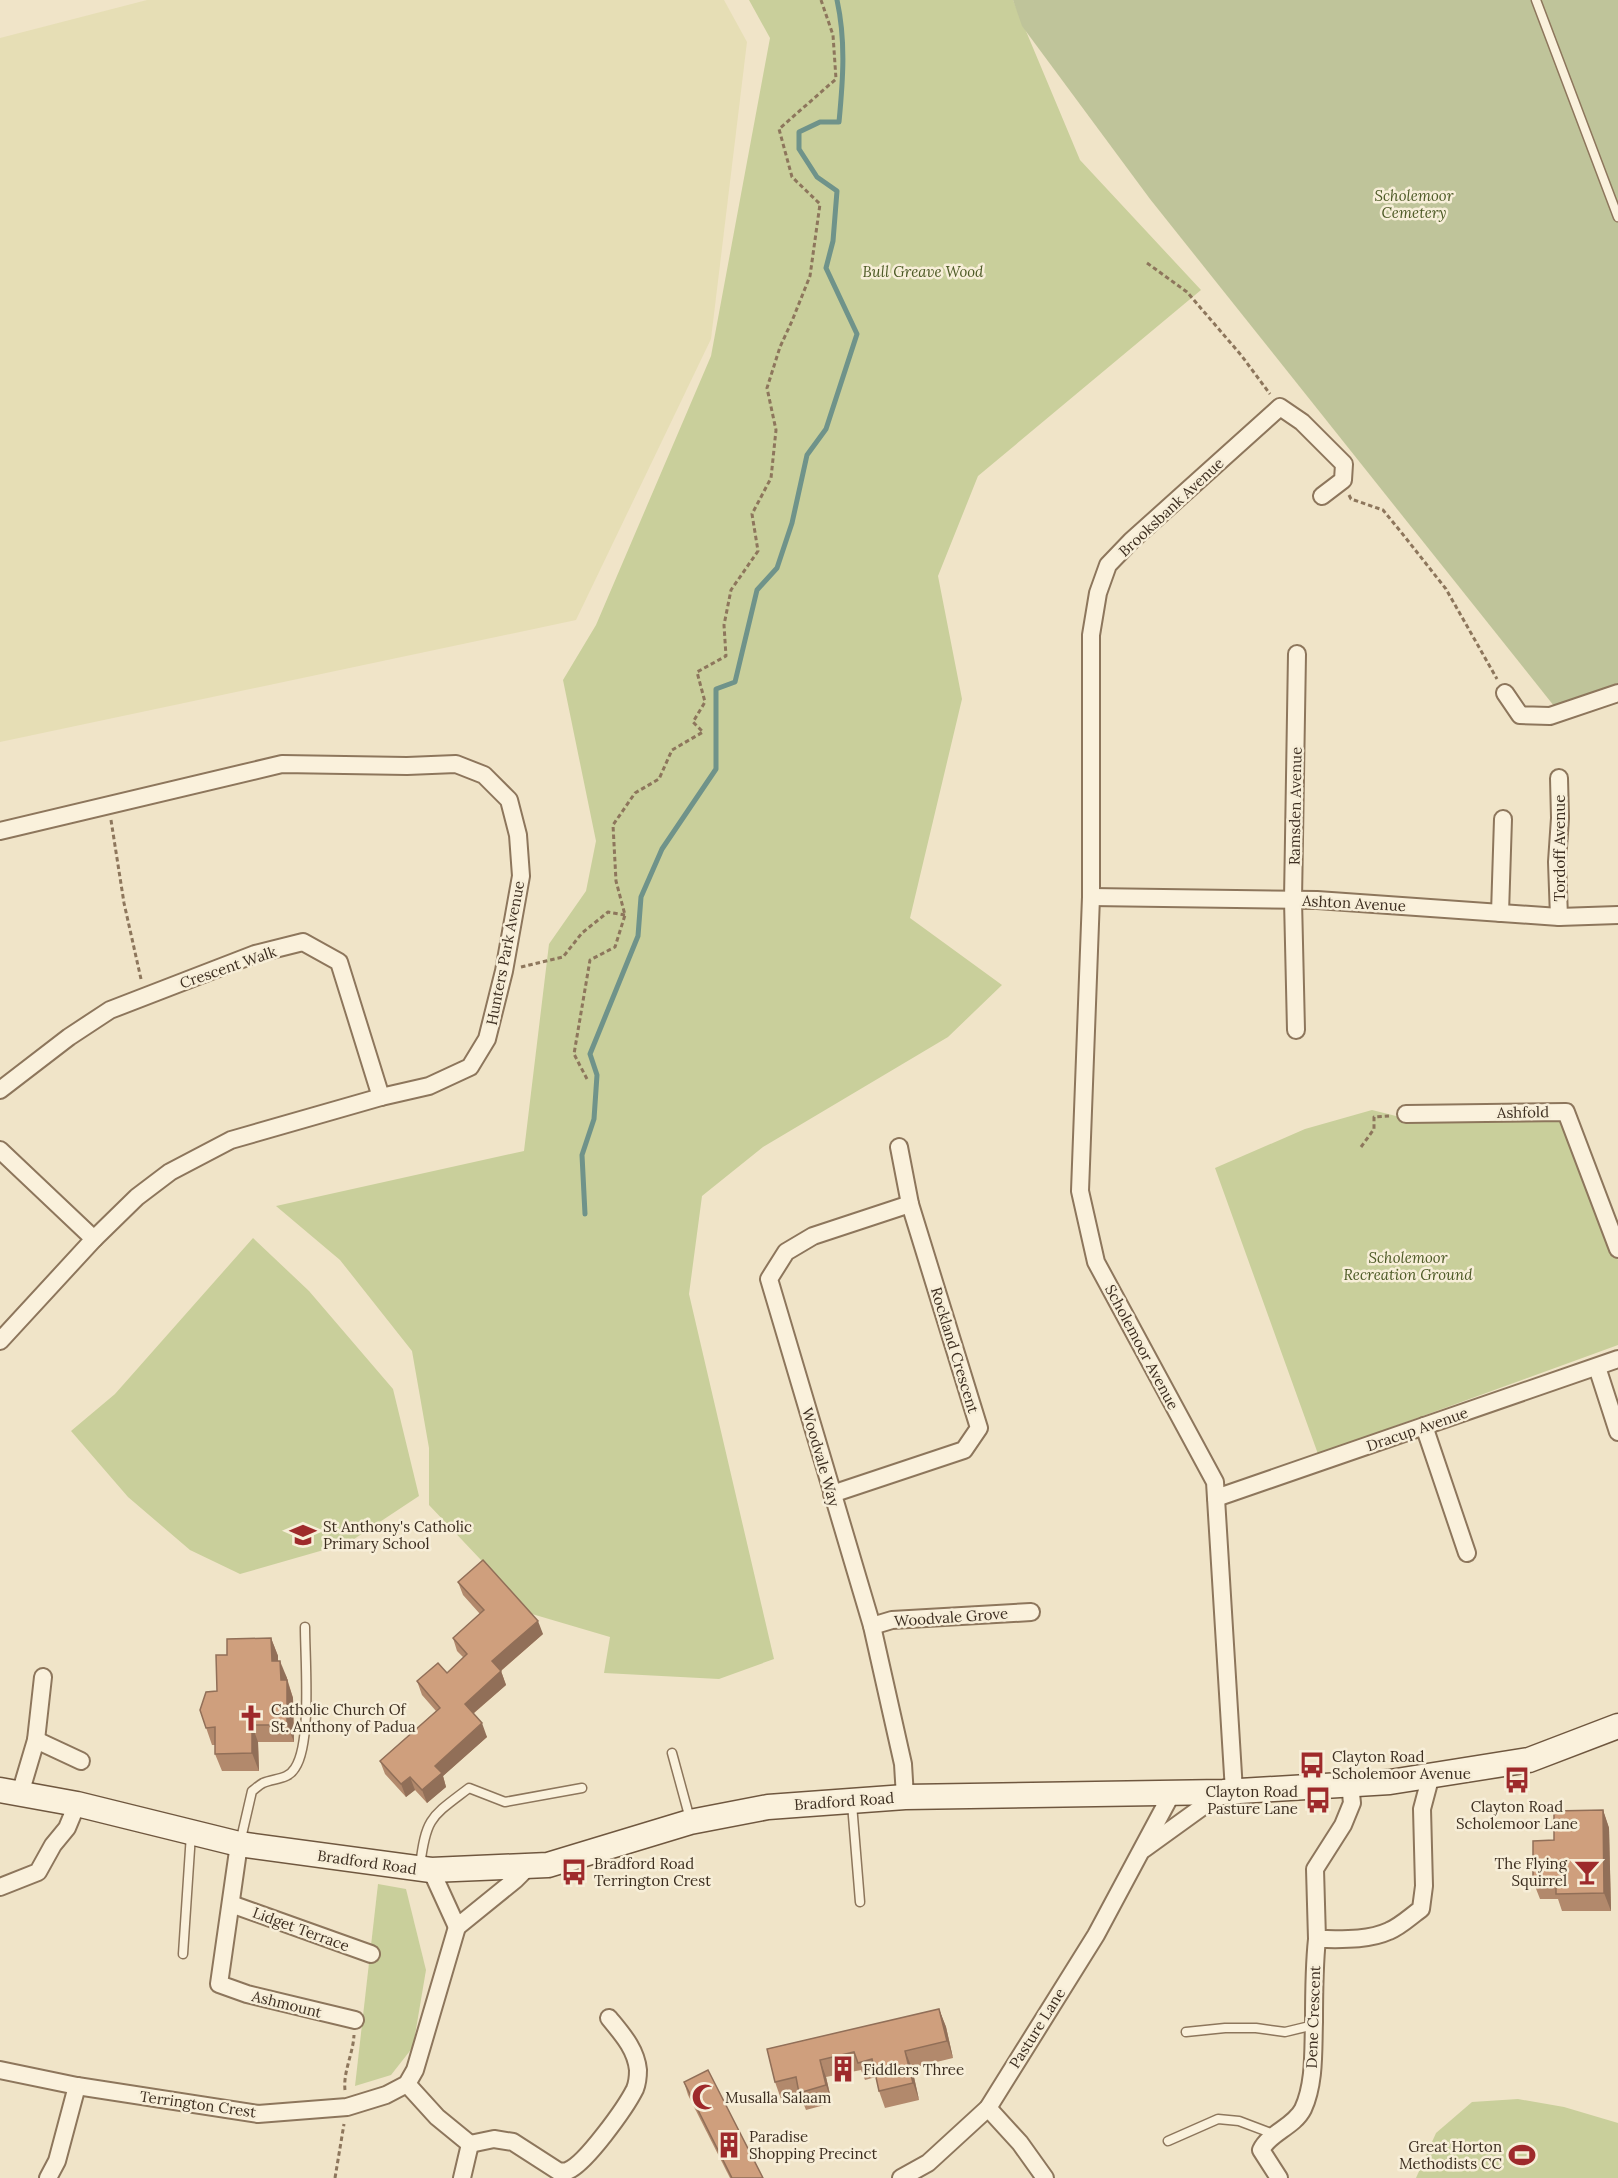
<svg xmlns="http://www.w3.org/2000/svg" width="1618" height="2178" font-family="Lora,serif">
	<rect width="100%" height="100%" fill="#f0e4c8"/>
	<!-- farmland -->
	<polygon fill="#e6deb5" points="147,0 724,0 747,42 711,339 576,620 0,742 0,38"/>
	<!-- green -->
	<g fill="#c9cf9b">
		<polygon points="749,0 1013,0 1080,160 1201,290 978,476 938,576 962,699 910,918 1002,985 948,1037 763,1147 702,1196 689,1294 774,1659 719,1679 604,1673 610,1637 532,1614 429,1505 429,1448 412,1351 340,1260 276,1206 524,1151 549,944 586,891 596,841 563,680 596,625 711,356 770,38"/>
		<polygon points="1372,1110 1404,1118 1564,1117 1618,1260 1618,1345 1318,1454 1215,1168 1305,1129"/>
		<polygon points="253,1238 309,1291 393,1389 419,1496 348,1543 240,1574 190,1550 128,1497 71,1431 115,1394"/>
		<polygon points="378,1884 406,1889 426,1970 413,2047 391,2075 355,2086"/>
		<polygon points="1518,2099 1564,2107 1618,2123 1618,2178 1416,2178 1436,2133 1472,2102"/>
	</g>
	<!-- cemetery -->
	<polygon fill="#bfc49a" points="1013,0 1618,0 1618,683 1554,706 1150,199 1022,26"/>
	<g fill="none" stroke-linecap="round" stroke-linejoin="round">
		<!-- stream -->
		<path stroke="#6f938a" stroke-width="5" d="M585,1214L582,1155L594,1119L597,1075L590,1054L638,936L641,897L662,849L716,769V689L735,682L757,590L777,568L792,523L807,455L826,429L857,334L826,268L833,241L837,191L817,177L799,149V132L820,122H839C843,80 846,41 837,0"/>
		<!-- lane casing -->
		<g stroke="#8d765c" stroke-width="11">
			<g id="lane">
				<polyline points="1536,0 1618,217"/>
				<polyline points="672,1753 690,1819"/>
				<polyline points="852,1804 860,1902"/>
				<path d="M240,1843L252,1791C255,1789 259,1785 263,1783C274,1778 288,1780 295,1768C312,1743 305,1659 305,1627"/>
				<path d="M420,1866C426,1817 431,1817 469,1788L505,1802L582,1788"/>
				<polyline points="183,1954 191,1834"/>
				<polyline points="1186,2032 1225,2028 1256,2028 1285,2032 1314,2025"/>
				<polyline points="1168,2141 1218,2119 1239,2121 1276,2135"/>
			</g>
		</g>
		<!-- street casing -->
		<g stroke="#8d765c" stroke-width="20">
			<g id="street">
				<polyline points="1505,693 1520,715 1550,716 1618,693"/>
				<polyline points="1559,778 1560,818 1557,862 1559,917"/>
				<polyline points="0,831 282,764 407,766 456,764 484,775 509,800 518,835 521,876 504,971 487,1039 470,1067 429,1086 381,1097 231,1140 170,1172 137,1197 94,1239 0,1341"/>
				<polyline points="1091,897 1317,900 1559,917 1618,915"/>
				<polyline points="1500,913 1503,819"/>
				<polyline points="1296,1030 1293,900 1297,654"/>
				<polyline points="0,1090 69,1037 110,1010 255,954 303,942 339,962 381,1097"/>
				<polyline points="1406,1114 1566,1112 1618,1249"/>
				<polyline points="0,1150 94,1239"/>
				<polyline points="1597,1367 1618,1432"/>
				<polyline points="1424,1426 1467,1553"/>
				<polyline points="832,1494 964,1450 979,1428 910,1204 899,1147"/>
				<polyline points="1216,1498 1618,1359"/>
				<polyline points="872,1626 892,1620 1031,1612"/>
				<polyline points="36,1740 81,1761"/>
				<path d="M1350,1784L1352,1803L1343,1825L1315,1869L1317,1939C1340,1939 1367,1941 1389,1931C1401,1926 1411,1916 1421,1909L1424,1886L1422,1809L1431,1775"/>
				<polyline points="1234,1791 1215,1482 1096,1262 1080,1191 1091,897 1091,635 1098,593 1108,565 1131,541 1280,407 1302,422 1344,464 1343,480 1322,496"/>
				<polyline points="20,1794 36,1740 43,1677"/>
				<polyline points="905,1797 903,1764 872,1626 769,1279 786,1252 813,1236 910,1204"/>
				<polyline points="239,1844 219,1984 247,1994 355,2020"/>
				<polyline points="1144,1849 1223,1792"/>
				<polyline points="431,1870 457,1927 515,1880 529,1866"/>
				<polyline points="0,1887 38,1872 53,1845 67,1828 77,1804"/>
				<polyline points="231,1904 371,1954"/>
				<polyline points="0,2070 77,2086 258,2114 347,2107 386,2095 407,2084 415,2070 457,1927"/>
				<polyline points="407,2084 437,2117 470,2144 462,2178"/>
				<polyline points="988,2108 1020,2143 1045,2178"/>
				<path d="M470,2144L494,2139L513,2142L558,2171C559,2171 566,2172 567,2171C585,2165 626,2107 635,2089C637,2084 638,2076 638,2070C636,2049 622,2034 609,2018"/>
				<polyline points="48,2178 57,2161 77,2086"/>
				<polyline points="901,2178 928,2163 988,2108 1096,1935 1172,1793"/>
				<path d="M1279,2178L1261,2150C1269,2133 1294,2127 1303,2109C1315,2083 1313,2050 1314,2022C1314,1995 1314,1967 1317,1939"/>
			</g>
		</g>
		<!-- secondary casing -->
		<g stroke="#6f573f" stroke-width="27">
			<polyline id="secondary" points="0,1790 77,1804 239,1844 431,1870 548,1865 690,1822 768,1807 905,1797 1223,1792 1390,1782 1529,1760 1618,1726"/>
		</g>
		<!-- path -->
		<g stroke="#8d765c" stroke-width="3" stroke-dasharray="4.5 3" stroke-linecap="butt">
			<polyline points="1147,263 1187,292 1241,355 1270,394"/>
			<polyline points="1349,495 1351,499 1383,510 1401,532 1446,589 1497,679"/>
			<polyline points="111,820 124,903 141,979"/>
			<polyline points="521,967 563,957 582,933 608,912 625,915"/>
			<polyline points="587,1079 574,1054 590,960 615,947 625,915 616,881 613,825 635,793 659,779 672,750 703,732 693,722 705,702 697,672 726,656 724,625 731,590 758,551 752,514 771,478 776,430 767,388 780,347 792,321 810,276 820,204 792,177 779,129 836,79 833,35 821,0"/>
			<polyline points="1361,1147 1374,1129 1374,1117 1389,1116"/>
			<path d="M345,2090C343,2072 353,2054 354,2035"/>
			<polyline points="335,2178 344,2124"/>
		</g>
		<!-- lane -->
		<use href="#lane" stroke="#faf1dc" stroke-width="8"/>
		<!-- street -->
		<use href="#street" stroke="#faf1dc" stroke-width="16"/>
		<!-- secondary -->
		<use href="#secondary" stroke="#faf1dc" stroke-width="24"/>
	</g>
	<!-- wall -->
	<g fill="#b2896c">
		<polygon points="458,1582 543,1634 501,1671 506,1685 473,1714 487,1737 443,1776 446,1787 427,1803 415,1790 406,1797 385,1774 380,1761 436,1711 422,1695 417,1681 447,1673 464,1658 457,1651 453,1638 480,1614 463,1595"/>
		<polygon points="271,1638 278,1656 278,1661 287,1678 293,1698 294,1742 258,1742 259,1771 222,1771 215,1754 215,1745 212,1745 200,1710 217,1691 227,1655"/>
		<polygon points="1603,1810 1609,1828 1611,1911 1562,1911 1558,1899 1540,1899 1533,1881"/>
		<polygon points="939,2009 946,2027 953,2058 912,2068 919,2100 885,2108 879,2091 876,2077 865,2080 861,2070 826,2077 832,2103 806,2110 800,2095 781,2099 775,2082 767,2049"/>
		<polygon points="684,2082 763,2178 730,2178 688,2095"/>
	</g>
	<!-- shaded-wall -->
	<g fill="#916f58">
		<polygon points="538,1621 543,1634 497,1674 492,1661"/>
		<polygon points="271,1638 278,1656 278,1678 272,1661"/>
		<polygon points="280,1661 287,1678 287,1698 281,1680"/>
		<polygon points="501,1671 506,1685 469,1717 465,1704"/>
		<polygon points="287,1680 293,1698 294,1742 287,1725"/>
		<polygon points="482,1723 487,1737 443,1776 446,1787 427,1803 422,1790 435,1766"/>
		<polygon points="252,1725 258,1742 259,1771 252,1753"/>
		<polygon points="410,1777 415,1790 406,1797 401,1784"/>
		<polygon points="1603,1810 1609,1828 1611,1911 1604,1893"/>
		<polygon points="939,2009 946,2027 953,2058 947,2041"/>
		<polygon points="905,2051 912,2068 919,2100 913,2083"/>
		<polygon points="820,2060 826,2077 832,2103 826,2085"/>
	</g>
	<!-- building -->
	<g fill="#cf9f7d" stroke="#916f58" stroke-width="1.5">
		<polygon points="483,1560 538,1621 492,1661 501,1671 465,1704 482,1723 435,1766 442,1773 422,1790 410,1777 401,1784 380,1761 440,1708 417,1681 438,1663 447,1673 467,1654 453,1638 484,1610 458,1582"/>
		<polygon points="271,1638 272,1661 280,1661 281,1680 287,1680 287,1725 252,1725 252,1753 215,1754 215,1727 206,1728 200,1710 206,1692 217,1691 216,1655 227,1655 227,1639"/>
		<polygon points="1603,1810 1604,1893 1556,1894 1556,1881 1533,1881 1533,1841 1554,1840 1554,1811"/>
		<polygon points="939,2009 947,2041 905,2051 913,2083 879,2091 872,2059 858,2063 854,2052 820,2060 826,2085 799,2093 796,2077 775,2082 767,2049"/>
		<polygon points="708,2070 763,2178 732,2178 684,2082"/>
	</g>
	<!-- icons -->
	<defs>
		<g id="school-bare" transform="scale(2.07)"><path d="M0-5L7-2L0 1L-7-2ZM-4 1L0 2.5L4 1V4Q0 6-4 4Z" fill="#9e2a2b" stroke="#f7eed8" stroke-width="2.5" paint-order="stroke"/></g>
		<g id="church-bare" transform="scale(2.07)"><path d="M-1.2-6h2.4v3.5h3.3v2.4h-3.3V6h-2.4V-.1h-3.3v-2.4h3.3Z" fill="#9e2a2b" stroke="#f7eed8" stroke-width="2.5" paint-order="stroke"/></g>
		<g id="bus-bare" transform="scale(2.07)"><path d="M-5-6H5V4H4V6H2V4H-2V6H-4V4H-5ZM-3.5-4V0h7V-4ZM-3.5 1.2v1.5H-2V1.2ZM2 1.2v1.5H3.5V1.2Z" fill="#9e2a2b" stroke="#f7eed8" stroke-width="2.5" paint-order="stroke"/></g>
		<g id="bar-bare" transform="scale(2.07)"><path d="M-6-5H6L.8 .8V4.5H3.5V6h-7V4.5H-.8V.8Z" fill="#9e2a2b" stroke="#f7eed8" stroke-width="2.5" paint-order="stroke"/></g>
		<g id="building-bare" transform="scale(2.07)"><path d="M-4-6H4V6H1V3H-1V6H-4ZM-2.5-4.3h1.7v1.8h-1.7ZM.8-4.3h1.7v1.8H.8ZM-2.5-1h1.7V.8h-1.7ZM.8-1h1.7V.8H.8Z" fill="#9e2a2b" stroke="#f7eed8" stroke-width="2.5" paint-order="stroke"/></g>
		<g id="mosque-bare" transform="scale(2.07)"><path d="M3.5-4.9A6 6 0 1 0 3.5 4.9A5 5 0 1 1 3.5-4.9Z" fill="#9e2a2b" stroke="#f7eed8" stroke-width="2.5" paint-order="stroke"/></g>
		<g id="stadium-bare" transform="scale(2.07)"><path d="M0-5a6.5 5 0 1 0 0 10a6.5 5 0 1 0 0-10ZM-3.5-1.8h7v3.6h-7Z" fill="#9e2a2b" stroke="#f7eed8" stroke-width="2.5" paint-order="stroke"/></g>
	</defs>
	<g fill-rule="evenodd">
		<use href="#school-bare" x="303" y="1535"/>
		<use href="#church-bare" x="251" y="1718"/>
		<use href="#bus-bare" x="1312" y="1765"/>
		<use href="#bus-bare" x="1517" y="1780"/>
		<use href="#bus-bare" x="1318" y="1800"/>
		<use href="#bus-bare" x="574" y="1872"/>
		<use href="#bar-bare" x="1587" y="1872"/>
		<use href="#building-bare" x="843" y="2069"/>
		<use href="#mosque-bare" x="705" y="2097"/>
		<use href="#building-bare" x="729" y="2145"/>
		<use href="#stadium-bare" x="1522" y="2155"/>
	</g>
	<g text-anchor="middle" dominant-baseline="central" stroke-width="5" stroke-linejoin="round" paint-order="stroke">
		<!-- park labels -->
		<g font-size="15" font-style="italic" fill="#4d5a26" stroke="#f7eed8">
			<text x="1414" y="195">Scholemoor<tspan x="1414" dy="17">Cemetery</tspan></text>
			<text x="923" y="271">Bull Greave Wood</text>
			<text x="1408" y="1257">Scholemoor<tspan x="1408" dy="17">Recreation Ground</tspan></text>
		</g>
		<!-- street labels -->
		<g font-size="15" fill="#3d2e20" stroke="#f7eed8">
			<text transform="translate(1171 507) rotate(-43)">Brooksbank Avenue</text>
			<text transform="translate(1295 806) rotate(-89)">Ramsden Avenue</text>
			<text transform="translate(1559 848) rotate(-90)">Tordoff Avenue</text>
			<text transform="translate(1354 903) rotate(3)">Ashton Avenue</text>
			<text transform="translate(505 953) rotate(-79)">Hunters Park Avenue</text>
			<text transform="translate(228 967) rotate(-19)">Crescent Walk</text>
			<text transform="translate(1523 1112) rotate(-1)">Ashfold</text>
			<text transform="translate(1142 1347) rotate(62)">Scholemoor Avenue</text>
			<text transform="translate(955 1350) rotate(73)">Rockland Crescent</text>
			<text transform="translate(1417 1429) rotate(-19)">Dracup Avenue</text>
			<text transform="translate(821 1457) rotate(74)">Woodvale Way</text>
			<text transform="translate(951 1617) rotate(-4)">Woodvale Grove</text>
			<text transform="translate(844 1801) rotate(-4)">Bradford Road</text>
			<text transform="translate(367 1862) rotate(8)">Bradford Road</text>
			<text transform="translate(301 1929) rotate(20)">Lidget Terrace</text>
			<text transform="translate(287 2004) rotate(14)">Ashmount</text>
			<text transform="translate(1313 2017) rotate(-88)">Dene Crescent</text>
			<text transform="translate(1037 2028) rotate(-58)">Pasture Lane</text>
			<text transform="translate(198 2104) rotate(8)">Terrington Crest</text>
		</g>
		<!-- poi labels -->
		<g font-size="15" fill="#3d2e20" stroke="#f7eed8" text-anchor="start">
			<text x="323" y="1526">St Anthony's Catholic<tspan x="323" dy="17">Primary School</tspan></text>
			<text x="271" y="1709">Catholic Church Of<tspan x="271" dy="17">St. Anthony of Padua</tspan></text>
			<text x="1332" y="1756">Clayton Road<tspan x="1332" dy="17">Scholemoor Avenue</tspan></text>
			<text x="1298" y="1791" text-anchor="end">Clayton Road<tspan x="1298" dy="17">Pasture Lane</tspan></text>
			<text x="1517" y="1806" text-anchor="middle">Clayton Road<tspan x="1517" dy="17">Scholemoor Lane</tspan></text>
			<text x="594" y="1863">Bradford Road<tspan x="594" dy="17">Terrington Crest</tspan></text>
			<text x="1567" y="1863" text-anchor="end">The Flying<tspan x="1567" dy="17">Squirrel</tspan></text>
			<text x="863" y="2069">Fiddlers Three</text>
			<text x="725" y="2097">Musalla Salaam</text>
			<text x="749" y="2136">Paradise<tspan x="749" dy="17">Shopping Precinct</tspan></text>
			<text x="1502" y="2146" text-anchor="end">Great Horton<tspan x="1502" dy="17">Methodists CC</tspan></text>
		</g>
	</g>
</svg>
